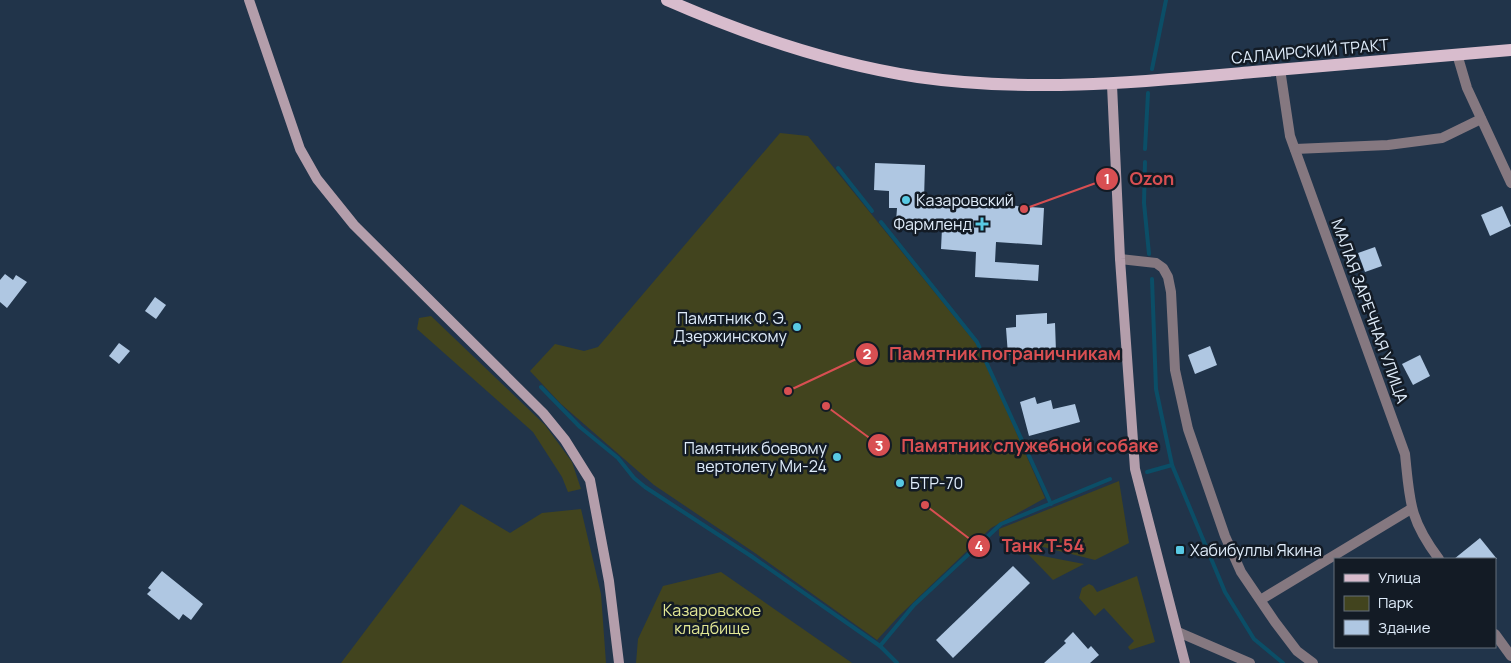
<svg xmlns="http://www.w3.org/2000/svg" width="1511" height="663" font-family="Manrope,sans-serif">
	<rect width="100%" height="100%" fill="#21344a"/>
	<!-- green -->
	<g fill="#42441e">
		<polygon points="780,133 808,136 979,347 1045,498 991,528 900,615 877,640 755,553 654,485 561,404 530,371 555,344 584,351 598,347"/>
		<polygon points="431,316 545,425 572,462 581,489 568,492 562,477 533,432 417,329 419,318"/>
		<polygon points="1119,481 1129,543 1095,560 999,536 999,529"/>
		<polygon points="461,504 510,533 542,513 581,509 601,594 606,663 341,663"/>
		<polygon points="1027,553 1084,564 1053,580"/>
		<polygon points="721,572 852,663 636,663 638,639 663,586"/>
		<polygon points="1137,576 1155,642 1130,650 1128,647 1134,641 1104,608 1095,616 1079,598 1082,588 1089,584 1093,586 1097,592"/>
	</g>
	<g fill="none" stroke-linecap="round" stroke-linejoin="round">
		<!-- stream -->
		<g stroke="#0b4e67" stroke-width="4">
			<polyline points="1152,69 1166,0"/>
			<polyline points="1145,149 1148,93"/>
			<polyline points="1145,162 1144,203 1149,254"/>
			<polyline points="838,168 872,211"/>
			<polyline points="881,222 977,342 1051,504"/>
			<polyline points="1152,279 1156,389 1172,465 1225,592 1254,639 1283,663"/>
			<polyline points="541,387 580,427 618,458 634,478 645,487 751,556 880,646 914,605 1001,524 1110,479"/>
			<polyline points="1147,472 1172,465"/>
			<polyline points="880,646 897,663"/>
		</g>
	</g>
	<!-- building -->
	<g fill="#afc7e2">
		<polygon points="875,163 925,165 924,199 1044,208 1042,245 996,242 995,262 1039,265 1038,281 975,277 976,252 941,249 942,228 938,228 939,224 896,222 897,208 889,208 889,191 874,190"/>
		<polygon points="1502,206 1511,226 1490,236 1481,215"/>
		<polygon points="1375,247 1382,266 1365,272 1358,253"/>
		<polygon points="5,274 13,280 16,275 27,282 7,308 0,302 0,280"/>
		<polygon points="155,297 166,305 156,319 145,311"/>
		<polygon points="1047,313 1047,324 1055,323 1056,352 1008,355 1006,328 1016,327 1016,315"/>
		<polygon points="119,343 130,351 119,364 109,356"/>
		<polygon points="1210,346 1217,365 1195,374 1188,355"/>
		<polygon points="1420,355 1430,376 1413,385 1402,364"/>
		<polygon points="1035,397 1037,404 1051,400 1053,409 1075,404 1080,422 1029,436 1020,402"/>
		<polygon points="1480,538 1497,559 1454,559"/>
		<polygon points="1013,566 1030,583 953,658 936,640"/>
		<polygon points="162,571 203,604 191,620 183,614 179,620 147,594 151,590 148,588"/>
		<polygon points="1073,632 1088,649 1091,646 1099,655 1090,663 1044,663 1066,643 1064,641"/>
	</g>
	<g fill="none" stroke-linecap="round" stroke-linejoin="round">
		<!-- street -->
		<g stroke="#857880" stroke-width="10">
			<polyline points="1457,54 1467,88 1511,183"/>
			<path d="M1280,69L1290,136L1405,454C1410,502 1409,519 1439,559"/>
			<polyline points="1295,149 1388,145 1442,138 1481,119"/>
			<polyline points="1120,259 1156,263 1163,268 1168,277 1171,292 1175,370 1188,429 1225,536 1241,572 1275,622 1297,651 1313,663"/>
			<polyline points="1262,599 1411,509"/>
			<polyline points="1178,632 1250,663"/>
			<polyline points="1495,634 1511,656"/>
		</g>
		<!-- secondary -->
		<g stroke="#b49eab" stroke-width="10">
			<polyline points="249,0 300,149 317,179 354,225 543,413 565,440 590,480 609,581 619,663"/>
			<polyline points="1112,85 1120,259 1135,469 1185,663"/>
		</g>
		<!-- primary -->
		<path stroke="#d8bccd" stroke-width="12" d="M667,0C747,35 832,64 918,77C1030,93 1141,82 1253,72C1339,64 1425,57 1511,50"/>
	</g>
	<!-- markers -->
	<g fill="#58c9e3" stroke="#131b25" stroke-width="2">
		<circle cx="906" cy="200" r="5"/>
		<path d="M979.5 216.5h5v5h5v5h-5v5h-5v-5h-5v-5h5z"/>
		<circle cx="797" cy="327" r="5"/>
		<circle cx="837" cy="457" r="5"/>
		<circle cx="900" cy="483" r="5"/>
		<rect x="1175" y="545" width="10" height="10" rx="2.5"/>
	</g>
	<g text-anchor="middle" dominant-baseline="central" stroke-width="5" stroke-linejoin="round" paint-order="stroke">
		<!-- street labels -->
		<g font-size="16" fill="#dfecfa" stroke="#131b25">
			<text transform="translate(1310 51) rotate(-5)">САЛАИРСКИЙ ТРАКТ</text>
			<text transform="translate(1370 311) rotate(70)">МАЛАЯ ЗАРЕЧНАЯ УЛИЦА</text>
		</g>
		<!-- poi labels -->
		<g font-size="16" fill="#dfecfa" stroke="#131b25" text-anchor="start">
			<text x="916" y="200">Казаровский</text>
			<text x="972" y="224" text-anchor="end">Фармленд</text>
			<text x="787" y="318" text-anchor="end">Памятник Ф. Э.<tspan x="787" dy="18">Дзержинскому</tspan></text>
			<text x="827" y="448" text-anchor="end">Памятник боевому<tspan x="827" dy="18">вертолету Ми-24</tspan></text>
			<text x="910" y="483">БТР-70</text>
			<text x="1190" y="550">Хабибуллы Якина</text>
		</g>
		<!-- park labels -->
		<g font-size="16" fill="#e3e895" stroke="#131b25">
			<text x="712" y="610">Казаровское<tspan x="712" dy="18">кладбище</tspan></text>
		</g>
	</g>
	<!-- callouts -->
	<path fill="none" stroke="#d84f52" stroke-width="2" d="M1024 209L1107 179M788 391L867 354M826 406L879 445M925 505L979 546"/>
	<g fill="#d84f52" stroke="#131b25" stroke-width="2">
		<circle cx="1024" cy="209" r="5"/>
		<circle cx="788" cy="391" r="5"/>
		<circle cx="826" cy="406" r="5"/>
		<circle cx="925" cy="505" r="5"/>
		<circle cx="1107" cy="179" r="12"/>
		<circle cx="867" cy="354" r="12"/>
		<circle cx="879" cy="445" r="12"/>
		<circle cx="979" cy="546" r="12"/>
	</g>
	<g font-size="15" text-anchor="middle" font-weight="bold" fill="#fff">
		<text x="1107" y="184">1</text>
		<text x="867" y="359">2</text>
		<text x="879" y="451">3</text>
		<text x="979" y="551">4</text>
	</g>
	<g font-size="18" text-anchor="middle" font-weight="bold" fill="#d84f52" stroke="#131b25" stroke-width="5" stroke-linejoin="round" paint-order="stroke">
		<text x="1152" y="185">Ozon</text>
		<text x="1005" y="360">Памятник пограничникам</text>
		<text x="1030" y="452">Памятник служебной собаке</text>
		<text x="1043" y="552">Танк Т-54</text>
	</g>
	<!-- legend -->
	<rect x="1334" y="558" width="162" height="90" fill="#131b25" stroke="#656f7a"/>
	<rect x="1344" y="574" width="25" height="8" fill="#d8bccd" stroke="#656f7a"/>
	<text x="1378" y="583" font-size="15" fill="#dfecfa">Улица</text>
	<rect x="1344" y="596" width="25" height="15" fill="#42441e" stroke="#656f7a"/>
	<text x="1378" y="608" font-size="15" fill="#dfecfa">Парк</text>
	<rect x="1344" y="620" width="25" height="15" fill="#afc7e2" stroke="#656f7a"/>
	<text x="1378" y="633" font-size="15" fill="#dfecfa">Здание</text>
</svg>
